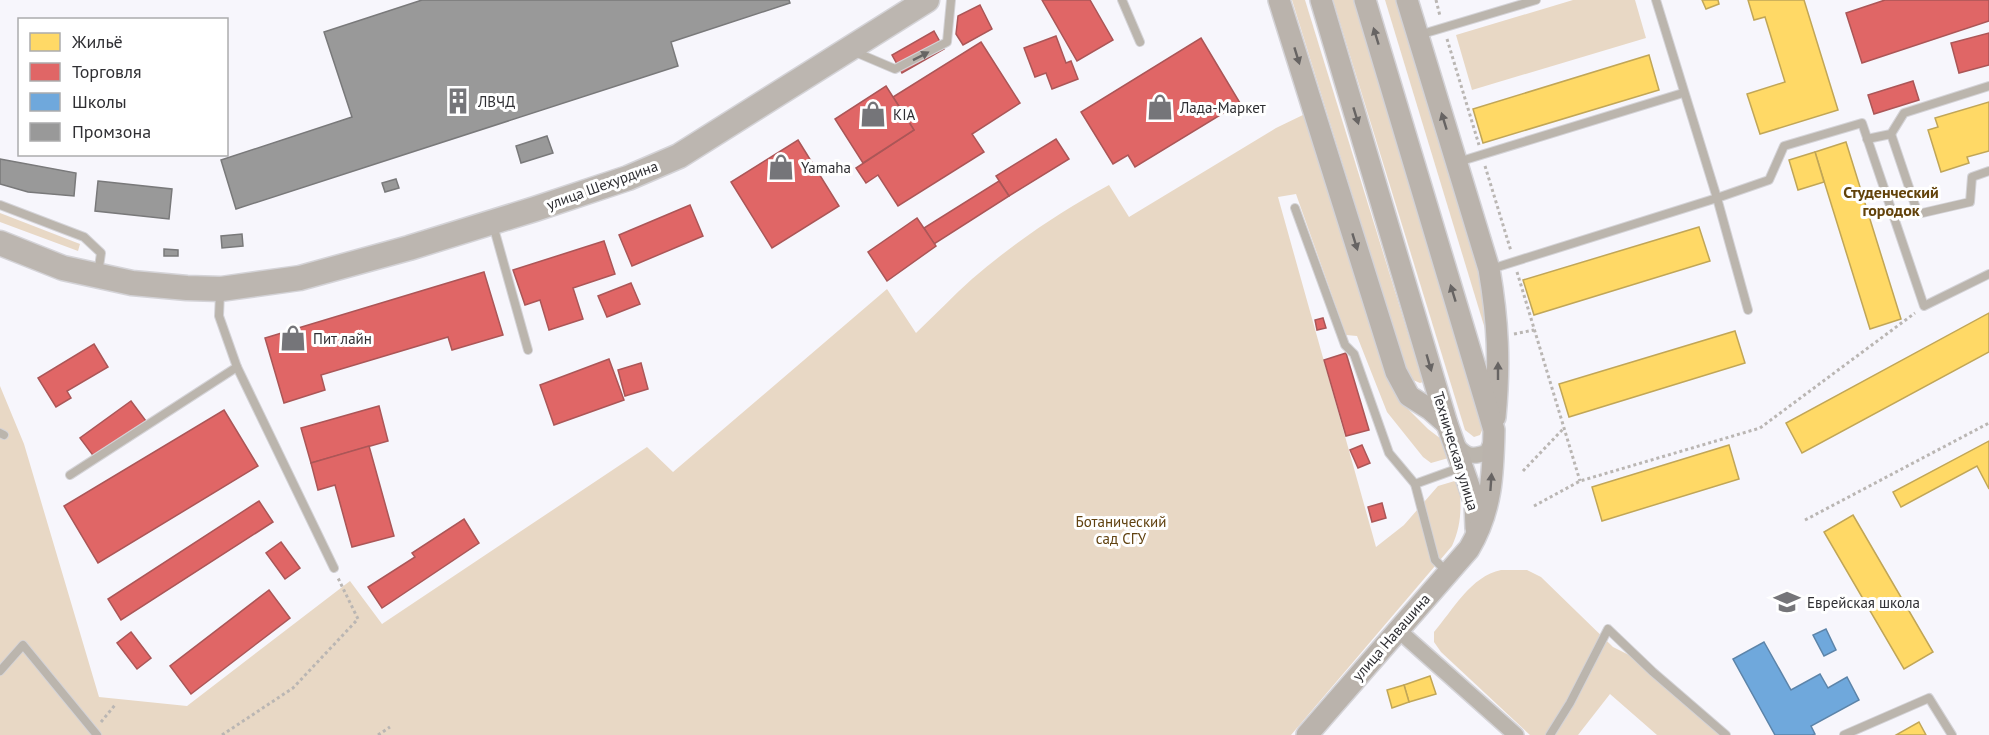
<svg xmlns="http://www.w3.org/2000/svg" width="1989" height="735" font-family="'PT Sans',sans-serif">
	<rect width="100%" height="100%" fill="#f7f6fc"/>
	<!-- green -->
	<g fill="#e8d8c5">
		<polygon points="1292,0 1305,0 1423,382 1420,383 1413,380 1405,365"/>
		<polygon points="1333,0 1354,0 1483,428 1480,435 1474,437 1465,430"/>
		<polygon points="1385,0 1401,0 1483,270 1490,323 1485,329"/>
		<polygon points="1573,0 1635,0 1646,38 1472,90 1456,35"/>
		<path d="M1307,113L1400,401L1428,429L1445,442L1452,457L1431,463L1423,457L1387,412L1357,336L1346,335L1296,194L1278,197L1376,547L1404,525L1438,486L1458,480C1462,504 1462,524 1452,546L1291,735H0V386L24,444L99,697L187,706L350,581L382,624L647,447L673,472L887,289L916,333C935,315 953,296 972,279C1015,242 1060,212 1109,185L1129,217L1276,128Z"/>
		<polygon points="0,213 80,244 78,251 0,222"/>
		<path d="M1501,570H1527L1541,577L1613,647L1633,657L1720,735H1657L1610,694L1578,735H1530L1441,652L1434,642V632C1453,610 1471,576 1501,570Z"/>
	</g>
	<!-- homes -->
	<g fill="#ffd966" stroke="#c1a657" stroke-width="1.5">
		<polygon points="1702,0 1718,0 1719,4 1706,9"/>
		<polygon points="1748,0 1804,0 1838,110 1760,134 1747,94 1785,82 1765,17 1754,20"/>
		<polygon points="1649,55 1659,90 1483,143 1473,109"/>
		<polygon points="1989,102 1989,151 1967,157 1969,163 1941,172 1928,130 1938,127 1935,118"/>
		<polygon points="1846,142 1901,319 1870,329 1815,152"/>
		<polygon points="1815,152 1824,182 1798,190 1789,160"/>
		<polygon points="1699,227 1710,261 1534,315 1523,280"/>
		<polygon points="1989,313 1989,352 1802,453 1786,423"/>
		<polygon points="1735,331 1745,363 1569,417 1559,384"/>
		<polygon points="1989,441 1989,489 1977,466 1901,507 1893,492"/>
		<polygon points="1729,445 1739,479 1602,521 1592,487"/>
		<polygon points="1853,515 1933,652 1904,669 1824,532"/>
		<polygon points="1430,676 1436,694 1409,702 1404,685"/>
		<polygon points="1404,685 1409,702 1392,708 1387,690"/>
		<polygon points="1919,722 1926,735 1896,735"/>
	</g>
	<!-- shops -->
	<g fill="#e06666" stroke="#ab5657" stroke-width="1.5">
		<polygon points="1042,0 1090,0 1113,40 1077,61"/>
		<polygon points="1885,0 1989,0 1989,21 1862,63 1846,13"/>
		<polygon points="980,5 992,29 963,45 956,34 958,16"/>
		<polygon points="934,31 944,49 902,73 892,55"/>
		<polygon points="1989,33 1989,65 1959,73 1951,43"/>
		<polygon points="1056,36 1066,63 1071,61 1078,79 1052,89 1046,73 1035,77 1024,48"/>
		<polygon points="1201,38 1240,103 1135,167 1128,155 1113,164 1081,112"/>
		<polygon points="981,42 1020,103 972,134 984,152 898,206 878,175 866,183 856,168 914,130 893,97"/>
		<polygon points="1913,81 1919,100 1874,114 1868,95"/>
		<polygon points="886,86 914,130 863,163 835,119"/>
		<polygon points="1056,139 1069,159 1009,196 996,176"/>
		<polygon points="798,140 839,206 772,248 731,182"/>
		<polygon points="999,181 1009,196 934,244 924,228"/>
		<polygon points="690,205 703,236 632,266 619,235"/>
		<polygon points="917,218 936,246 887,281 868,252"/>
		<polygon points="604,241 615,274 573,288 583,319 549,330 540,300 525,305 513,270"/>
		<polygon points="484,272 503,335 452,350 448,337 321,375 325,390 284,403 265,338"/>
		<polygon points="631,283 640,304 607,317 598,296"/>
		<polygon points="1323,318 1326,328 1317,330 1315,320"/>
		<polygon points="94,344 108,367 67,391 71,398 56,407 38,378"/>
		<polygon points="1346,353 1369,430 1346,436 1324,360"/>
		<polygon points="609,359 624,400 554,425 540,385"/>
		<polygon points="641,363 648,389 625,396 618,370"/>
		<polygon points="131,401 146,421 95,458 80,438"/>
		<polygon points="379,406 388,441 311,463 301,428"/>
		<polygon points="224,410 258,466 98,563 64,506"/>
		<polygon points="1362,445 1370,463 1358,468 1350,450"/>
		<polygon points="369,446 394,536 352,547 335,485 318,490 311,463"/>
		<polygon points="259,501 273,522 121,620 108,599"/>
		<polygon points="1382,503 1386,518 1372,522 1368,507"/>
		<polygon points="464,519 479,543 382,608 368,587 415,557 412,553"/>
		<polygon points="281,542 300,568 285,579 266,553"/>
		<polygon points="269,590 290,618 191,694 170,666"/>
		<polygon points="131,632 151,658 137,669 117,643"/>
	</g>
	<!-- schools -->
	<g fill="#6fa8dc" stroke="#5c84a9" stroke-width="1.5">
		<polygon points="1826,629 1836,650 1824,656 1813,635"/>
		<polygon points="1764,642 1791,690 1820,674 1828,688 1847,677 1859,700 1811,726 1815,734 1812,735 1775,735 1733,659"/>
	</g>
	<!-- industry -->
	<g fill="#999" stroke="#79797a" stroke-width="1.5">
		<polygon points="422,0 789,0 790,3 671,42 678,66 236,209 221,160 352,117 324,32"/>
		<polygon points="547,136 553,153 521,163 516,146"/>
		<polygon points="0,159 76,173 74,196 28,192 0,184"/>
		<polygon points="396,179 399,188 385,192 382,183"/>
		<polygon points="98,181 172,189 169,219 95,211"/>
		<polygon points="242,234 243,246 222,248 221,236"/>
		<polygon points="164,249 178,250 178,256 164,256"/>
	</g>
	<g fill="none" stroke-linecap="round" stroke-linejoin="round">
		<!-- service casing -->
		<g stroke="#d4d3d7" stroke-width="10">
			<g id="service">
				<polyline points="1122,0 1140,42"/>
				<polyline points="1656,0 1717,198 1748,310"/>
				<polyline points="1419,35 1536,0"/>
				<polyline points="855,52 895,69 947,42 951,0"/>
				<polyline points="1891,134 1918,214 1970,202 1972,177 1989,171"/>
				<polyline points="1867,139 1891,134 1904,113 1989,86"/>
				<polyline points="1458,162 1683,93"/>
				<polyline points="0,205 84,237 101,253 98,274"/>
				<polyline points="1295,208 1345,345 1354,354 1389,453 1415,484 1462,467"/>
				<polyline points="493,225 528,350"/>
				<polyline points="1491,269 1717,198 1769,180 1784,146 1862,123 1924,306 1989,274"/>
				<polyline points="237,367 334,568"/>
				<polyline points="0,433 4,435"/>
				<polyline points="70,475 237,367 219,316 220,293"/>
				<polyline points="1415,484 1435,560 1446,571"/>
				<polyline points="0,671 23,645 97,735"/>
				<polyline points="1550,735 1570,703 1608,629 1653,672 1726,735"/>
				<polyline points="1844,735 1929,698 1952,735"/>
			</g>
		</g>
		<!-- minor casing -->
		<g stroke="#d4d3d7" stroke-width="18">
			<g id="minor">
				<path d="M1454,442C1465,455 1470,459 1487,452L1493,439"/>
				<polyline points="1397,629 1516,735"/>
			</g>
		</g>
		<!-- secondary casing -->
		<g stroke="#d4d3d7" stroke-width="24">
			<g id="secondary">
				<polyline points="1279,0 1396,372 1409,396 1431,410 1447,424"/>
				<polyline points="1321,0 1447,424 1475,503 1476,528"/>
				<path d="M1407,0L1489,269C1498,321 1500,364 1495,417"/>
				<path d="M1307,735L1469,549C1492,510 1493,474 1494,430L1365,0"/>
			</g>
		</g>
		<!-- primary casing -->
		<g stroke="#d4d3d7" stroke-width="27">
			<polyline id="primary" points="0,243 63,268 132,283 187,288 221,289 300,278 409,248 535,209 628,178 679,156 927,0"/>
		</g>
		<!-- path -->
		<g stroke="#bab6b3" stroke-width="3" stroke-dasharray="3 3" stroke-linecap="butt">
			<polyline points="1436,0 1440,16"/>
			<polyline points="1447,39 1479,145"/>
			<polyline points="1485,166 1511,251"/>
			<polyline points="1517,272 1580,481"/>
			<polyline points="1514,334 1534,330"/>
			<polyline points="1523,471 1564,428"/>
			<polyline points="1534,506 1580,481 1760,428 1915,313"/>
			<polyline points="1805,520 1989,423"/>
			<polyline points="101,722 115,705"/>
			<polyline points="222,735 293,688 358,619 338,578"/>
			<polyline points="378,735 390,727"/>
		</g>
		<!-- service -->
		<use href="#service" stroke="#bbb5ad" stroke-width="8"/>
		<!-- minor -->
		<use href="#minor" stroke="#bbb5ad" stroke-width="15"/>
		<!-- secondary -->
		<use href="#secondary" stroke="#bab3ac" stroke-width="21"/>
		<!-- primary -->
		<use href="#primary" stroke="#bcb6b0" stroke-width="24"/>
	</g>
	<!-- one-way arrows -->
	<defs><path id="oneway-solid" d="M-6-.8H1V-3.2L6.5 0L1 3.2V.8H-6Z" transform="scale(1.5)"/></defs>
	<g fill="#676463">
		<use href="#oneway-solid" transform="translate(1376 36) rotate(-107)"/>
		<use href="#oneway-solid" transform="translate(1297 56) rotate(73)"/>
		<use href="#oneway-solid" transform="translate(1356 116) rotate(73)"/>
		<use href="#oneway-solid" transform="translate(1444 121) rotate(-107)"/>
		<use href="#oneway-solid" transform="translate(1355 242) rotate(73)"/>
		<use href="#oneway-solid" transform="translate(1453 293) rotate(-107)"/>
		<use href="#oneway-solid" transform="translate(1429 363) rotate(74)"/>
		<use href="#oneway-solid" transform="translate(1498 371) rotate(-90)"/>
		<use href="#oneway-solid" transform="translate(1491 482) rotate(-86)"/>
	</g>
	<use fill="#676564" href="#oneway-solid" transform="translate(921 56) rotate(-27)"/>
	<!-- icons -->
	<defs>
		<g id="building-bare" transform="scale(2.07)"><path d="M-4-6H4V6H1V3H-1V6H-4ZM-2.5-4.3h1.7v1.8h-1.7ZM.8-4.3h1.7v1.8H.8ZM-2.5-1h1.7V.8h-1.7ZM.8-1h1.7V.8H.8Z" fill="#757579" stroke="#fff" stroke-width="2.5" paint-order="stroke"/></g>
		<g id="shop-bare" transform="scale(2.07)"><path d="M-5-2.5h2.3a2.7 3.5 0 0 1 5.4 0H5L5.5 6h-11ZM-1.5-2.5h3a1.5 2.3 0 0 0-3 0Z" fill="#757579" stroke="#fff" stroke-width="2.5" paint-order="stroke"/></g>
		<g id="school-bare" transform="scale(2.07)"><path d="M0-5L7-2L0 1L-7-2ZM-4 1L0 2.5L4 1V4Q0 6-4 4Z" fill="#757579" stroke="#fff" stroke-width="2.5" paint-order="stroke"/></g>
	</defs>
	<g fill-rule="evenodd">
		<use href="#building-bare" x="458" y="101"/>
		<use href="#shop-bare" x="1160" y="107"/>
		<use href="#shop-bare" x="873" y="114"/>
		<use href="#shop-bare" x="781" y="167"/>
		<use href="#shop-bare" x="293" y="338"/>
		<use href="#school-bare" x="1787" y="602"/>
	</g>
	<g text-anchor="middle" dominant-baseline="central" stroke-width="6" stroke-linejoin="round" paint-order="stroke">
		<!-- poi labels -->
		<g font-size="15" fill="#2f2f33" stroke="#fff" text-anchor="start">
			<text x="478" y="101">ЛВЧД</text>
			<text x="1180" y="107">Лада-Маркет</text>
			<text x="893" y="114">KIA</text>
			<text x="801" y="167">Yamaha</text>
			<text x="313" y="338">Пит лайн</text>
			<text x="1807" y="602">Еврейская школа</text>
		</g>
		<!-- street labels -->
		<g font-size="15" fill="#2f2f33" stroke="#fff">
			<text transform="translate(602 185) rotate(-20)">улица Шехурдина</text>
			<text transform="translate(1456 451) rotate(73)">Техническая улица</text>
			<text transform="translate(1391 637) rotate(-49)">улица Навашина</text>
		</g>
		<!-- park labels -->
		<g font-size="15" fill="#60410f" stroke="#fff">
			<text x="1121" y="521">Ботанический<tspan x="1121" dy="17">сад СГУ</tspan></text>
		</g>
		<!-- neighbourhood labels -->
		<g font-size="16" font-weight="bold" fill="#62420a" stroke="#fff">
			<text x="1891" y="192">Студенческий<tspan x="1891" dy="18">городок</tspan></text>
		</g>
	</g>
	<!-- legend -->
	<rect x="18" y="18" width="210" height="138" fill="#ffffff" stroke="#acacad" stroke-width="1.5"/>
	<rect x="30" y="33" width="30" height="18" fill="#ffd966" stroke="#acacad" stroke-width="1.5"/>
	<text x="72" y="48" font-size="18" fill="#2f2f33">Жильё</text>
	<rect x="30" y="63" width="30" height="18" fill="#e06666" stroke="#acacad" stroke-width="1.5"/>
	<text x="72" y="78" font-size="18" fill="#2f2f33">Торговля</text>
	<rect x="30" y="93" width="30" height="18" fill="#6fa8dc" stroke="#acacad" stroke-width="1.5"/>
	<text x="72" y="108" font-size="18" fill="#2f2f33">Школы</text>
	<rect x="30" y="123" width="30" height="18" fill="#999999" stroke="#acacad" stroke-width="1.5"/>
	<text x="72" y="138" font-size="18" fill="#2f2f33">Промзона</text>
</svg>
